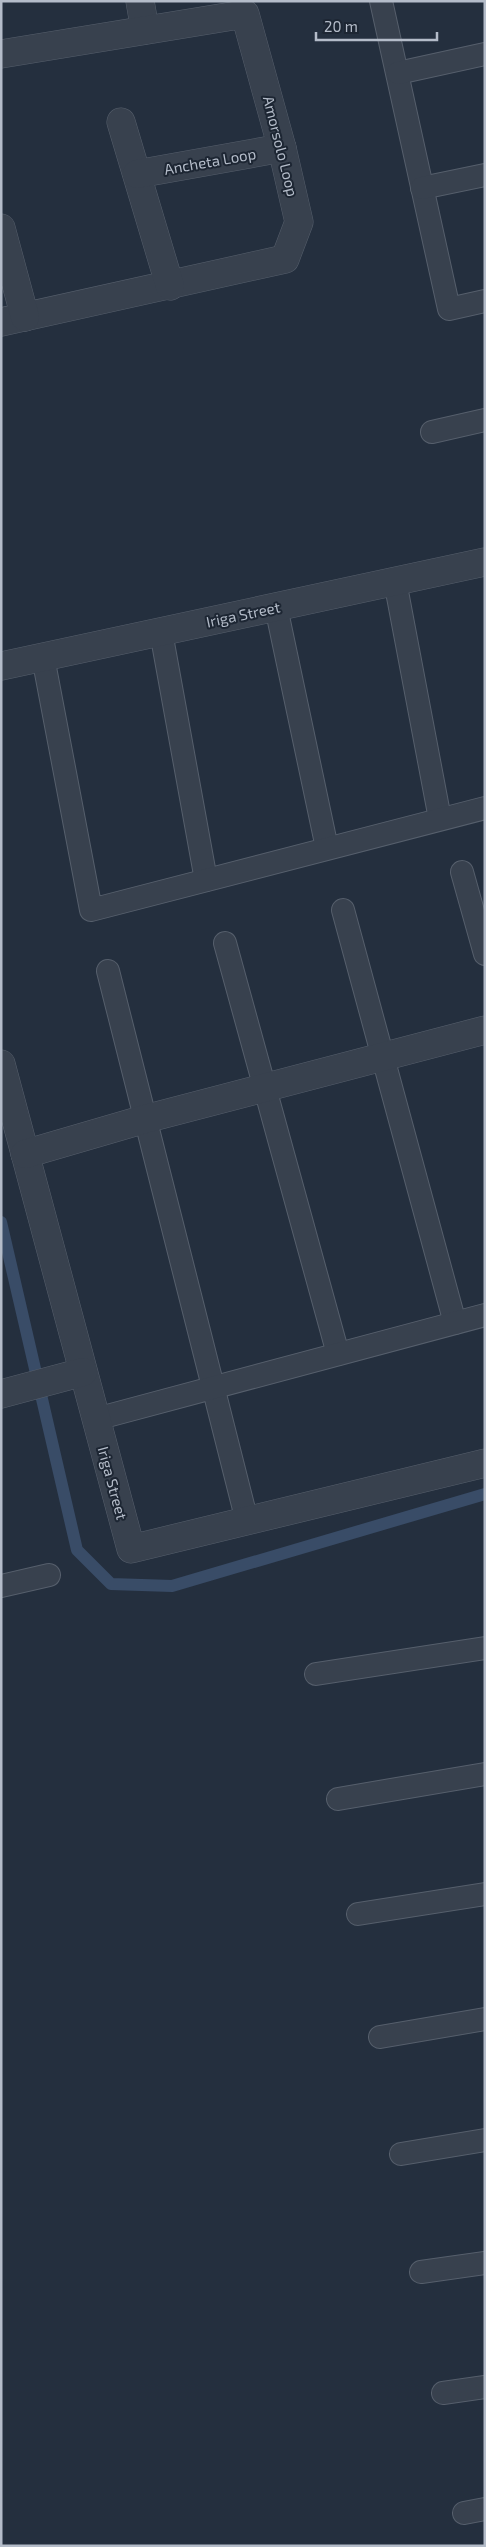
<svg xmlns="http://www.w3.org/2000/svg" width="486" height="2547" font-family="'Exo 2',sans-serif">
	<rect width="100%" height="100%" fill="#242f3e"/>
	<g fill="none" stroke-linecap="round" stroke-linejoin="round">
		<!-- stream -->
		<polyline stroke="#394c67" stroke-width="12" points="1,1222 77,1550 111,1584 172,1586 485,1494"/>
		<!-- lane casing -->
		<g stroke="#565f6c" stroke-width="24">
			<g id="lane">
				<polyline points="381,1 449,309 485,301"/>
				<polyline points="398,73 485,54"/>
				<polyline points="422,188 485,175"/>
				<polyline points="432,432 485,420"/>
				<polyline points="395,581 440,819"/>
				<polyline points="276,607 327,848"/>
				<polyline points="161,632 206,880"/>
				<polyline points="43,657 91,910 485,808"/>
				<polyline points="462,872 485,954"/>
				<polyline points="343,910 455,1323"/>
				<polyline points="225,943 338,1354"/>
				<polyline points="108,971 247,1521"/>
				<polyline points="96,1419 485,1315"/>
				<polyline points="1,1586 49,1575"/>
				<polyline points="316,1674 485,1648"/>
				<polyline points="338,1799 485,1774"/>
				<polyline points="358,1914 485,1894"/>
				<polyline points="380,2037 485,2019"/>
				<polyline points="401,2154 485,2140"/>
				<polyline points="421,2272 485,2263"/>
				<polyline points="443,2393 485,2387"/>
				<polyline points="464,2513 485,2509"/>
			</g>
		</g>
		<!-- street casing -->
		<g stroke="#565f6c" stroke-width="29">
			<g id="street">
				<polyline points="140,1 145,30"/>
				<polyline points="1,54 245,14 282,148 299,222 285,259 1,322"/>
				<polyline points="121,122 170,286"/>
				<polyline points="137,174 282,148"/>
				<polyline points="1,228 25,317"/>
				<polyline points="1,666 485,562"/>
				<polyline points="1,1064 131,1549 485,1463"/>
				<polyline points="25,1154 145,1119 485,1030"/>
				<polyline points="1,1394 83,1372"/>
			</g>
		</g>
		<!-- lane -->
		<use href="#lane" stroke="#38414e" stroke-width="22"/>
		<!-- street -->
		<use href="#street" stroke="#38414e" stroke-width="28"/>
	</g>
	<g text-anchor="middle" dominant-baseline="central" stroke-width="4" stroke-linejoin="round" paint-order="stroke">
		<!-- street labels -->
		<g font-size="15" fill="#b4bcc9" stroke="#1d2633">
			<text transform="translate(281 146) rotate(76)">Amorsolo Loop</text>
			<text transform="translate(210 161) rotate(-10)">Ancheta Loop</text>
			<text transform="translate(243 614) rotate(-12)">Iriga Street</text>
			<text transform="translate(113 1483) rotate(75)">Iriga Street</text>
		</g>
	</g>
	<!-- border -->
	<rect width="486" height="2547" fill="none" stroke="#b4bcc9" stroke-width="5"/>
	<!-- scale -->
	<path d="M316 32v8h121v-8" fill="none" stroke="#b4bcc9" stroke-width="2.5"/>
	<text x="324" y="32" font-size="15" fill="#b4bcc9" stroke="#1d2633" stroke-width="4" paint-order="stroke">20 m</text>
</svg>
